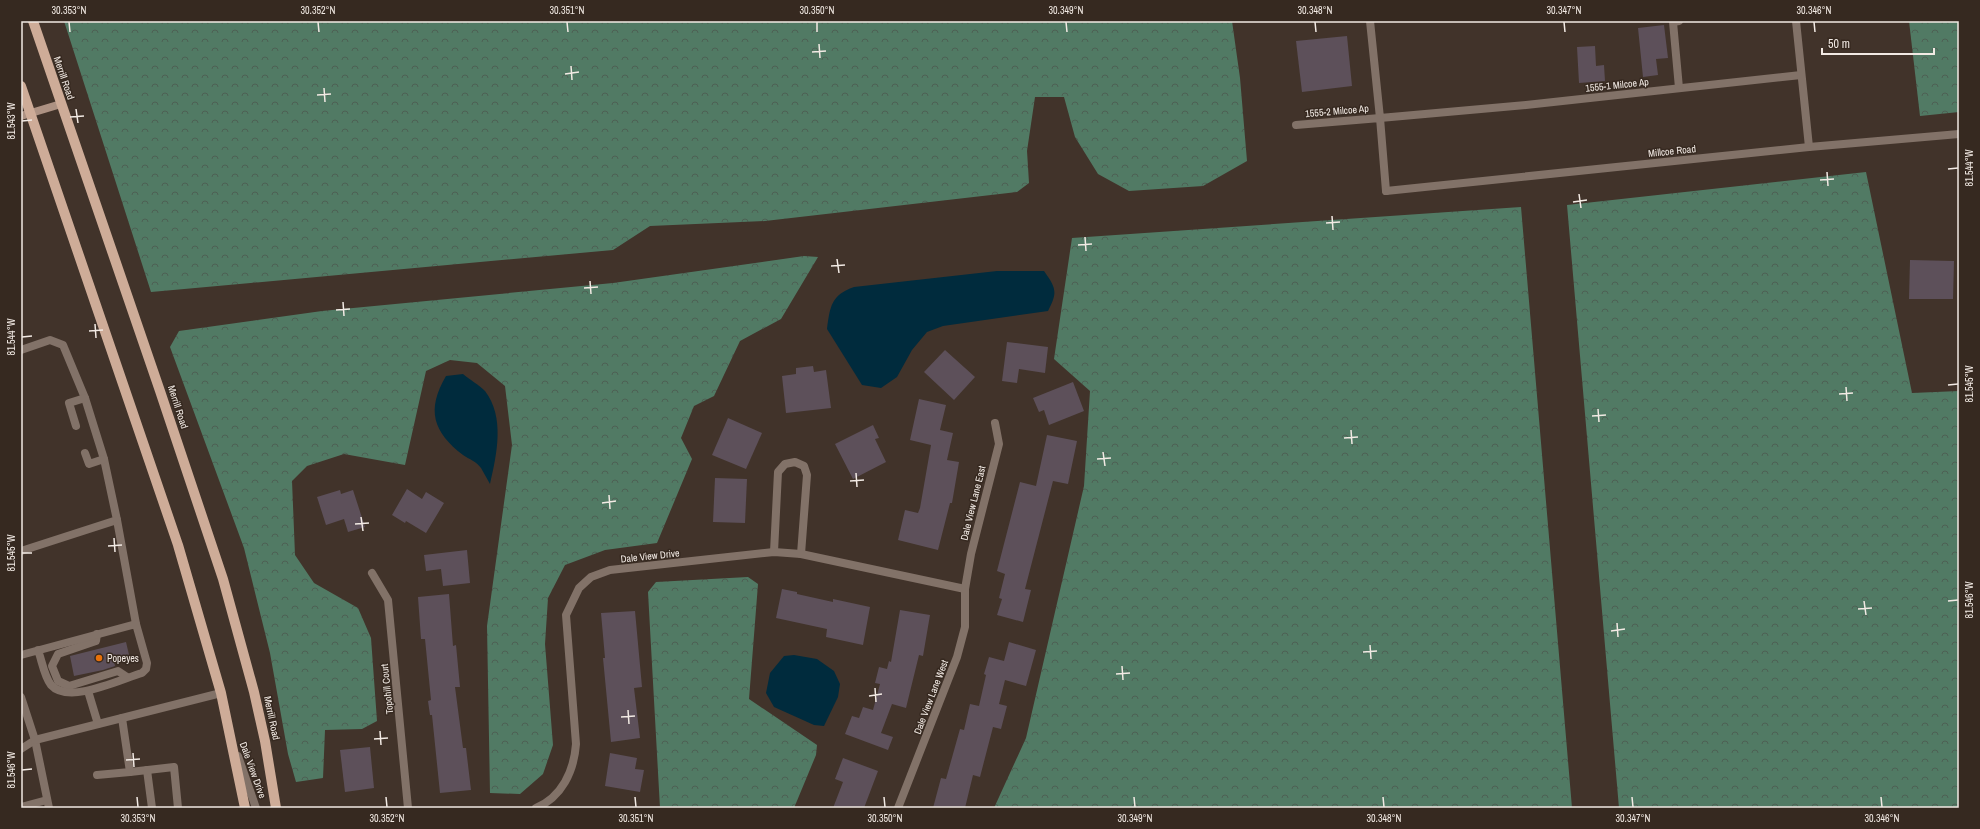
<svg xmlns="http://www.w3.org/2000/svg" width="1980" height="829" font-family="'Archivo Narrow',sans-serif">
	<defs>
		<pattern id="forest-crowns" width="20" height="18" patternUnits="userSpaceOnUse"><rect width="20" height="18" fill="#517a64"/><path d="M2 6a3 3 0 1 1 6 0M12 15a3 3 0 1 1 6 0" fill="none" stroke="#4d6054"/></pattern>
	</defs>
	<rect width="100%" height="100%" fill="#41332a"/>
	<!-- forest -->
	<g fill="url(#forest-crowns)">
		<polygon points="64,21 1232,21 1240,78 1247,161 1203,186 1129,191 1098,174 1075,137 1064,97 1035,97 1027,151 1029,183 1017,192 765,221 650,226 613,250 151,292"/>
		<polygon points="1909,21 1959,21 1959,112 1920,116"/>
		<polygon points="1866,172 1912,393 1959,391 1959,808 1619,808 1567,205"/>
		<polygon points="1521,207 1572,808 994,808 1026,738 1084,486 1090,391 1054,359 1072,238"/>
		<polygon points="804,256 818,257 781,319 740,341 714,396 694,406 681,438 692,459 657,543 605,550 565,565 548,598 545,644 553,745 543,774 520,794 490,793 487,626 512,445 505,386 477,363 450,360 426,371 405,465 344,454 307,466 292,481 295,555 314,583 358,608 371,638 377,721 362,729 325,730 323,778 296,782 288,754 270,653 244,548 170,347 179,331 322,311 613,283"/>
		<polygon points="748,577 758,584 749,699 817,745 816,755 794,808 660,808 648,592 656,582"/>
	</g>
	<!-- water -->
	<g fill="#002b3d">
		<path d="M997,271H1044C1056,288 1058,292 1048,311L943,326L927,332L912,350L897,377L881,388L862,385L827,329C830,307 831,295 854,287Z"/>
		<path d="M463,374C469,379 479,385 485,391C505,417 497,454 490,484C487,479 484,473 481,468C477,462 469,459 463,455C433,432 426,410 446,376Z"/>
		<polygon points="794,655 817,659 834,671 840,684 838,697 824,726 814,725 774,707 766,693 770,673 784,656"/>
	</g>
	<!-- building -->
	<g fill="#5d505a">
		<polygon points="1664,25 1668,58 1656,59 1658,75 1643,77 1638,28"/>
		<polygon points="1347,36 1352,86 1302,92 1296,41"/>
		<polygon points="1595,46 1596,66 1604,65 1605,81 1579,83 1577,47"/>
		<polygon points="1910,260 1954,261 1953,299 1909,299"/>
		<polygon points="1007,342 1048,347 1045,373 1019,369 1017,383 1002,381"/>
		<polygon points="945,350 975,377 954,400 924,372"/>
		<polygon points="813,366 814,372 826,370 831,408 786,413 782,376 796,374 796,368"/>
		<polygon points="1073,382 1084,411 1049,425 1044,410 1039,412 1033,398"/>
		<polygon points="919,399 946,405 940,430 953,433 947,460 959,462 952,503 950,503 938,550 898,540 905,510 918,513 920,508 931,445 910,440"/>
		<polygon points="728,418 762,433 746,469 712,455"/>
		<polygon points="873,425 879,438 875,439 886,462 853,479 835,444"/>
		<polygon points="1047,435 1077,441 1068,484 1053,481 1025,589 1031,590 1023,622 997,615 1002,599 999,598 1005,574 997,571 1020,482 1036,486"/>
		<polygon points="715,478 747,479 745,523 713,522"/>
		<polygon points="407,489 422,499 426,492 444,503 426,533 406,521 405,523 392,515"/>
		<polygon points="340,490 341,494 353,490 365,527 348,532 344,519 326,525 317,497"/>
		<polygon points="467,550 470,583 443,586 441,569 426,571 424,555"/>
		<polygon points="782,589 797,592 797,594 833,602 833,599 870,607 863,645 826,637 827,629 776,618"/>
		<polygon points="449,594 453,646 456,645 460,687 455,687 463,748 466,748 471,790 440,793 432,715 430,715 428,701 431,700 425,639 421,639 418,597"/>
		<polygon points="900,610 930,615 923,656 919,655 906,708 892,704 881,733 893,737 888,750 845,734 852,716 859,718 863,707 873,710 880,684 875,683 879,667 887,669 889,661 891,662"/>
		<polygon points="635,611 642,687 634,688 640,738 611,742 603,658 605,658 601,613"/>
		<polygon points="126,642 130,659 114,662 115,666 103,670 74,676 70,656"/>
		<polygon points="1009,642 1036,650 1026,686 1005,680 999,704 1007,706 1001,729 993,727 980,777 973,775 965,808 933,808 941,778 946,779 960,729 964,730 970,704 979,706 986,675 984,674 989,657 1004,661"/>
		<polygon points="370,747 374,788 345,792 340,750"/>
		<polygon points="610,753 637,758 635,769 644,770 640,792 605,786"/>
		<polygon points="843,758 878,771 864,808 833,808 843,782 835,779"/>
	</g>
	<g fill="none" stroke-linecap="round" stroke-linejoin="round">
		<!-- lane -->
		<g stroke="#827268" stroke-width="8">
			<polyline points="1370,21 1380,118 1526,105 1801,75"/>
			<polyline points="1679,21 1673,22 1679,88"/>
			<polyline points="1796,21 1809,147"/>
			<polyline points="1296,125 1380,118 1386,191"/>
			<polyline points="21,350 50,340 63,345 85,398 104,459 117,520 21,551"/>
			<polyline points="76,426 69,403 85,398"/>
			<polyline points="85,453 89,464 104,459"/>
			<polyline points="117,520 136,624"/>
			<polyline points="97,634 96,641 58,654 52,666 58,681 69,686 118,671 127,677"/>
			<path d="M21,655L136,624L147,663L146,669L142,673C121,679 69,705 51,685C44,676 42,661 38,650"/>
			<polyline points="88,691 98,724"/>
			<polyline points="21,749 35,740"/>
			<polyline points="147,770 152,808"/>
			<polyline points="130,772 174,767 178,808"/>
			<polyline points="97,775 130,772 122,718"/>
			<polyline points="21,807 47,800"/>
		</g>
		<!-- street -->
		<g stroke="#827268" stroke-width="8">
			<polyline points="1386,191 1809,147 1959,134"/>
			<polyline points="774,552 778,472 785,464 795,462 804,466 807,475 801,554"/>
			<polyline points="372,573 388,600 408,808"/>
			<polyline points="21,697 35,740 49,808"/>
			<polyline points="35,740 221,693"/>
			<polyline points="238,756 256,808"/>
			<path d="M536,808C562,797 574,771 576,744L566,615L579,588L591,577L610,570L774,552L801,554L965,589"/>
			<polyline points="898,808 957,657 965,627 965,589 971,554 999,444 995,423"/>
		</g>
		<!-- secondary -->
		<polyline stroke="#ad9283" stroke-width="8" points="21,116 61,104"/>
		<!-- primary -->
		<g stroke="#ceac98" stroke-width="10">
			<polyline points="33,21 160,391 223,579 254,692 265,741 276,808"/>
			<polyline points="21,86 178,545 221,693 245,808"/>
		</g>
	</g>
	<!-- ticks -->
	<path fill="none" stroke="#f2eae4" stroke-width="1.5" d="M69,22L70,32M318,22L319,32M567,22L568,32M817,22V32M1066,22L1067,32M1315,22L1316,32M1564,22L1565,32M1814,22L1815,32M819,44L820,58M812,52L826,51M571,66L572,80M565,74L579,72M324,88L325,102M317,95L331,94M76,109L78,123M70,117L84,116M22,121L32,120M1948,169L1958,168M1827,172L1828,186M1820,180L1834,179M1579,194L1581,208M1573,202L1587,200M1332,216L1333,230M1326,223L1340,222M1085,237L1086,251M1078,245L1092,244M837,259L839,273M831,266L845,265M590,281L591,294M584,288L598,287M343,302L344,316M336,310L350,309M95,324L96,338M89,331L103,330M22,337L32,336M1948,385L1958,384M1846,387L1847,401M1839,394L1853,393M1598,409L1599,422M1592,416L1606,415M1351,430L1352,444M1344,438L1358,437M1103,452L1105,466M1097,459L1111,458M856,473L857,487M850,481L864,480M609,495L610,509M602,503L616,501M361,517L363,531M355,524L369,523M114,538L115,552M108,546L122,545M22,553H32M1864,601L1866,615M1948,601L1958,600M1858,609L1872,608M1617,623L1618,637M1611,631L1625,629M1370,645L1371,659M1363,652L1377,651M1122,666L1123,680M1116,674L1130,673M875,688L876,702M869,696L882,694M628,710L629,724M621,717L635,716M380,731L381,745M374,739L388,738M133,753L134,767M126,760L140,759M22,770L32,769M137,797L138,807M386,797L387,807M635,797L636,807M884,797L885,807M1134,797L1135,807M1383,797L1384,807M1632,797L1633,807M1881,797L1882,807"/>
	<!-- markers -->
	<circle fill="#e8710a" stroke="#362920" stroke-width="1.5" cx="99" cy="658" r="4"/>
	<g text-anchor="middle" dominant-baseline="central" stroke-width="3" stroke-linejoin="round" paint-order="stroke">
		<!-- street labels -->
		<g font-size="10" fill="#f2eae4" stroke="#362920">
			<text transform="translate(64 78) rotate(71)">Merrill Road</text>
			<text transform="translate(1617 85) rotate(-6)">1555-1 Milcoe Ap</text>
			<text transform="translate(1337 111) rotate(-5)">1555-2 Milcoe Ap</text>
			<text transform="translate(1672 151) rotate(-6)">Millcoe Road</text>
			<text transform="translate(178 407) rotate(72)">Merrill Road</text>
			<text transform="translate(973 503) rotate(-76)">Dale View Lane East</text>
			<text transform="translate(650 556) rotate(-6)">Dale View Drive</text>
			<text transform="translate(387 689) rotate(-96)">Topohill Court</text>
			<text transform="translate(931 697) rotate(-69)">Dale View Lane West</text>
			<text transform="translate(272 718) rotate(78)">Merrill Road</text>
			<text transform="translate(253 770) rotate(70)">Dale View Drive</text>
		</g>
		<!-- poi labels -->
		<g font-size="10" fill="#f2eae4" stroke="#362920" text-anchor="start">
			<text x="107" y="658">Popeyes</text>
		</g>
	</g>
	<!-- border -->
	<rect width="1980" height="829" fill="none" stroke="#362920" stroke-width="44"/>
	<!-- scale -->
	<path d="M1822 48v6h112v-6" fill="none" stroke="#f2eae4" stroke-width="2"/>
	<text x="1828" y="48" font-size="12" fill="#f2eae4" stroke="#362920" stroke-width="3" paint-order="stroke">50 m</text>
	<rect x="22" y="22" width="1936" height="785" fill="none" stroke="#f2eae4" stroke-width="1.5"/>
	<g font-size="10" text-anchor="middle" fill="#f2eae4">
		<text x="69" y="14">30.353°N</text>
		<text x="318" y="14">30.352°N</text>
		<text x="567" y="14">30.351°N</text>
		<text x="817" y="14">30.350°N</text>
		<text x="1066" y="14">30.349°N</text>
		<text x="1315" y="14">30.348°N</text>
		<text x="1564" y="14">30.347°N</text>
		<text x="1814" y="14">30.346°N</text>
		<text transform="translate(11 121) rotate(-90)" y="4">81.543°W</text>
		<text transform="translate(1969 168) rotate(-90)" y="4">81.544°W</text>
		<text transform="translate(11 337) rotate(-90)" y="4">81.544°W</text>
		<text transform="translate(1969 384) rotate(-90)" y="4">81.545°W</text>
		<text transform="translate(11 553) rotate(-90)" y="4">81.545°W</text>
		<text transform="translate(1969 600) rotate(-90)" y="4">81.546°W</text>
		<text transform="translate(11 770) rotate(-90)" y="4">81.546°W</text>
		<text x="138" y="822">30.353°N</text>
		<text x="387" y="822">30.352°N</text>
		<text x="636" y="822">30.351°N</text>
		<text x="885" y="822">30.350°N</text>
		<text x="1135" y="822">30.349°N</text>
		<text x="1384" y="822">30.348°N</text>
		<text x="1633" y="822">30.347°N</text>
		<text x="1882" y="822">30.346°N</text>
	</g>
</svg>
